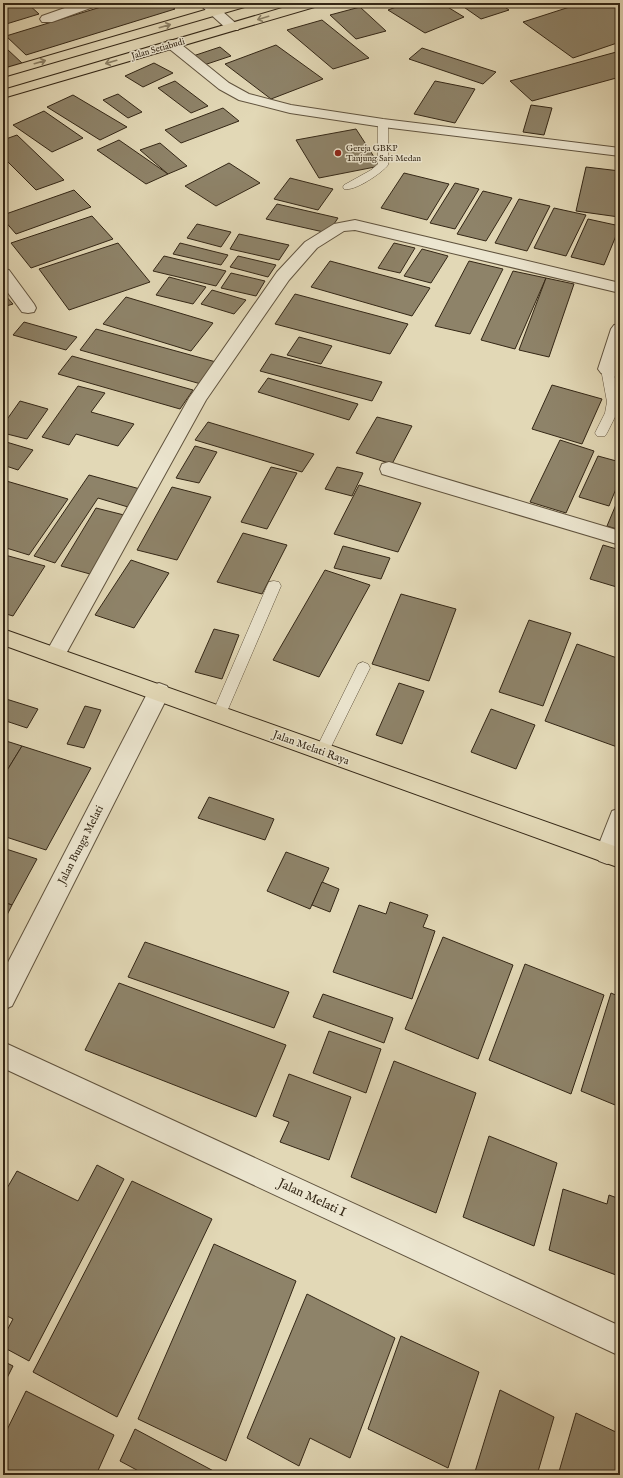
<svg xmlns="http://www.w3.org/2000/svg" width="623" height="1478" font-family="'IM FELL English',serif">
	<rect width="100%" height="100%" fill="#e2d8b6"/>
	<filter id="stains"><feTurbulence type="fractalNoise" baseFrequency=".005" numOctaves="4"/><feColorMatrix values="0 0 0 0 .2 0 0 0 0 .09 0 0 0 0 .02 0 0 0 .5 -.17"/></filter>
	<radialGradient id="worn" r=".72"><stop offset=".6" stop-color="#630" stop-opacity="0"/><stop offset="1" stop-color="#630" stop-opacity=".3"/></radialGradient>
	<!-- building -->
	<g fill="#8e8369" stroke="#342716">
		<polygon points="3,3 27,3 39,14 3,25"/>
		<polygon points="114,3 167,3 175,9 26,55 6,36"/>
		<polygon points="407,3 441,3 464,17 425,33 388,10"/>
		<polygon points="458,3 499,3 509,10 481,19"/>
		<polygon points="582,3 620,3 620,42 573,58 523,22"/>
		<polygon points="360,7 386,31 356,39 330,15"/>
		<polygon points="322,20 369,58 333,69 287,30"/>
		<polygon points="276,45 323,79 271,99 225,64"/>
		<polygon points="220,47 231,56 201,66 190,57"/>
		<polygon points="422,48 496,72 483,84 409,59"/>
		<polygon points="7,49 23,64 3,70 3,51"/>
		<polygon points="620,51 620,77 532,101 510,81"/>
		<polygon points="154,63 173,73 143,87 125,76"/>
		<polygon points="175,81 208,106 191,113 158,88"/>
		<polygon points="435,81 475,89 455,123 414,114"/>
		<polygon points="118,94 142,112 128,118 103,100"/>
		<polygon points="73,95 127,127 100,140 47,107"/>
		<polygon points="531,105 552,108 544,135 523,132"/>
		<polygon points="223,108 239,121 181,143 165,130"/>
		<polygon points="44,111 83,138 52,152 13,125"/>
		<polygon points="356,129 380,166 319,178 296,140"/>
		<polygon points="17,135 64,180 36,190 3,157 3,140"/>
		<polygon points="119,140 168,174 146,184 97,150"/>
		<polygon points="160,143 187,166 168,174 140,150"/>
		<polygon points="229,163 260,183 216,206 185,186"/>
		<polygon points="586,167 620,171 619,217 576,211"/>
		<polygon points="404,173 449,184 427,220 381,208"/>
		<polygon points="290,178 333,189 318,210 274,199"/>
		<polygon points="455,183 479,189 455,229 430,223"/>
		<polygon points="74,190 91,207 16,234 3,219 3,215"/>
		<polygon points="483,191 512,198 486,241 457,234"/>
		<polygon points="519,199 550,206 527,251 495,243"/>
		<polygon points="277,204 338,218 328,233 266,219"/>
		<polygon points="554,208 586,215 566,256 534,248"/>
		<polygon points="92,216 113,239 31,268 11,243"/>
		<polygon points="588,219 620,226 604,265 571,257"/>
		<polygon points="197,224 231,232 221,247 187,238"/>
		<polygon points="239,234 289,245 279,260 230,249"/>
		<polygon points="118,243 150,282 69,310 39,269"/>
		<polygon points="180,243 228,255 221,265 173,254"/>
		<polygon points="394,243 415,248 400,273 378,268"/>
		<polygon points="422,249 448,256 431,283 404,276"/>
		<polygon points="164,256 226,271 216,286 153,271"/>
		<polygon points="238,256 276,265 268,277 230,267"/>
		<polygon points="330,261 430,288 412,316 311,287"/>
		<polygon points="469,261 503,269 470,334 435,326"/>
		<polygon points="513,271 546,278 515,349 481,340"/>
		<polygon points="231,273 265,281 256,296 221,288"/>
		<polygon points="169,277 206,287 193,304 156,295"/>
		<polygon points="546,278 574,284 549,357 519,350"/>
		<polygon points="212,290 246,300 234,314 201,304"/>
		<polygon points="3,293 13,304 3,307"/>
		<polygon points="295,294 408,324 390,354 275,324"/>
		<polygon points="126,297 213,323 191,351 103,324"/>
		<polygon points="24,322 77,337 66,350 13,335"/>
		<polygon points="96,329 216,362 201,384 80,350"/>
		<polygon points="299,337 332,346 321,364 287,355"/>
		<polygon points="271,354 382,382 372,401 260,371"/>
		<polygon points="72,356 193,390 180,409 58,374"/>
		<polygon points="268,378 358,404 349,420 258,392"/>
		<polygon points="552,385 602,399 582,444 532,429"/>
		<polygon points="78,386 105,393 91,412 134,424 118,446 76,434 69,445 42,437"/>
		<polygon points="20,401 48,409 27,439 3,433 3,425"/>
		<polygon points="377,417 412,426 392,464 356,453"/>
		<polygon points="208,422 314,454 302,472 195,440"/>
		<polygon points="560,440 594,451 566,513 530,502"/>
		<polygon points="3,441 33,450 18,470 3,465"/>
		<polygon points="195,446 217,452 199,483 176,478"/>
		<polygon points="598,456 620,462 620,479 609,506 579,497"/>
		<polygon points="271,467 297,473 267,529 241,522"/>
		<polygon points="337,467 363,473 352,496 325,489"/>
		<polygon points="89,475 140,489 128,507 98,498 55,563 34,556"/>
		<polygon points="3,480 68,499 29,555 3,547"/>
		<polygon points="359,485 421,503 398,552 334,534"/>
		<polygon points="172,487 211,497 177,560 137,550"/>
		<polygon points="620,495 620,530 607,526"/>
		<polygon points="96,508 124,515 90,574 61,566"/>
		<polygon points="243,533 287,545 262,594 217,582"/>
		<polygon points="603,545 620,550 620,588 590,579"/>
		<polygon points="343,546 390,558 381,579 334,568"/>
		<polygon points="5,555 45,566 13,616 3,613 3,558"/>
		<polygon points="131,560 169,573 134,628 95,615"/>
		<polygon points="325,570 370,585 319,677 273,660"/>
		<polygon points="401,594 456,609 429,681 372,664"/>
		<polygon points="529,620 571,633 543,706 499,692"/>
		<polygon points="214,629 239,635 222,679 195,672"/>
		<polygon points="577,644 620,659 620,748 545,721"/>
		<polygon points="399,683 424,691 402,744 376,735"/>
		<polygon points="3,698 38,709 27,728 3,720"/>
		<polygon points="85,706 101,710 84,748 67,744"/>
		<polygon points="491,709 535,725 516,769 471,752"/>
		<polygon points="3,740 22,746 3,777"/>
		<polygon points="22,746 91,768 46,850 3,836 3,777"/>
		<polygon points="209,797 274,819 265,840 198,818"/>
		<polygon points="3,848 37,859 12,905 3,902"/>
		<polygon points="286,852 329,868 310,909 267,891"/>
		<polygon points="322,882 339,889 330,912 312,905"/>
		<polygon points="3,902 12,905 3,923"/>
		<polygon points="390,902 428,915 423,927 435,931 412,999 333,972 359,905 386,914"/>
		<polygon points="443,937 513,965 478,1059 405,1029"/>
		<polygon points="145,942 289,992 274,1028 128,977"/>
		<polygon points="525,964 604,995 571,1094 489,1060"/>
		<polygon points="119,983 286,1045 256,1117 85,1050"/>
		<polygon points="611,993 620,997 620,1107 581,1091"/>
		<polygon points="323,994 393,1018 384,1043 313,1017"/>
		<polygon points="329,1031 381,1049 366,1093 313,1073"/>
		<polygon points="394,1061 476,1093 436,1213 351,1177"/>
		<polygon points="289,1074 351,1097 329,1160 280,1142 289,1122 273,1116"/>
		<polygon points="489,1136 557,1163 534,1246 463,1217"/>
		<polygon points="97,1165 124,1179 29,1361 3,1347 3,1338 13,1319 3,1314 3,1195 17,1171 78,1201"/>
		<polygon points="132,1181 212,1219 117,1417 33,1372"/>
		<polygon points="563,1189 607,1204 609,1195 620,1199 620,1254 616,1275 549,1250"/>
		<polygon points="214,1244 296,1281 226,1461 138,1419"/>
		<polygon points="307,1294 395,1338 350,1458 310,1438 299,1466 247,1438"/>
		<polygon points="401,1336 479,1372 448,1468 368,1429"/>
		<polygon points="3,1361 13,1366 3,1386"/>
		<polygon points="500,1390 554,1417 537,1475 474,1475"/>
		<polygon points="26,1391 114,1435 96,1475 3,1475 3,1438"/>
		<polygon points="576,1413 620,1434 620,1475 558,1475"/>
		<polygon points="135,1429 221,1475 146,1475 120,1461"/>
	</g>
	<g fill="none" stroke-linecap="round" stroke-linejoin="round">
		<!-- lane casing -->
		<g stroke="#60533e" stroke-width="1">
			<g id="lane">
				<path d="M383,120L388,123V165C382,173 354,192 344,189L343,187L344,185L371,170L378,164V123Z"/>
				<polygon points="607,365 613,369 620,402 617,413 607,433 605,436 597,436 595,433 605,413 607,402 601,369"/>
				<polygon points="274,581 279,582 281,586 226,714 224,718 219,720 214,718 212,714 267,586 269,582"/>
				<polygon points="363,662 368,664 370,668 327,755 322,757 317,755 314,751 317,747 358,664"/>
			</g>
		</g>
		<!-- street casing -->
		<g stroke="#60533e" stroke-width="2">
			<g id="street">
				<polygon points="79,3 98,3 96,6 52,22 42,22 40,19 42,16"/>
				<polygon points="198,3 213,3 240,27 238,30 228,30"/>
				<polygon points="172,40 177,41 229,83 249,94 291,105 383,119 620,148 620,156 383,127 290,113 239,100 219,89 167,47 165,44 167,41"/>
				<polygon points="355,220 620,283 620,293 355,230 344,231 317,248 289,280 206,400 62,661 55,663 48,661 45,655 48,649 189,398 277,272 305,242 334,224"/>
				<polygon points="3,269 9,270 34,304 36,308 34,312 28,313 22,312 3,286"/>
				<polygon points="620,324 620,356 617,365 620,366 620,378 601,373 598,369 611,329 614,325"/>
				<polygon points="389,462 620,531 620,545 382,474 380,469 382,464"/>
				<polygon points="159,683 167,686 170,692 12,1006 3,1010 3,972 151,686"/>
				<polygon points="620,808 620,850 615,861 607,864 599,861 595,854 612,811"/>
				<polygon points="3,1042 620,1326 620,1356 3,1068"/>
			</g>
		</g>
		<!-- primary casing -->
		<g stroke="#342716" stroke-width="2">
			<g id="primary">
				<polygon points="229,3 250,3 248,6 3,77 3,69"/>
				<polygon points="299,3 320,3 318,6 3,98 3,90"/>
				<polygon points="3,629 620,848 620,868 3,645"/>
			</g>
		</g>
		<!-- lane -->
		<use href="#lane" fill="#ece6d0" fill-rule="evenodd"/>
		<!-- street -->
		<use href="#street" fill="#ece6d0" fill-rule="evenodd"/>
		<!-- primary -->
		<use href="#primary" fill="#e2d8b6" fill-rule="evenodd"/>
	</g>
	<!-- one-way arrows -->
	<defs><path id="oneway-shaft" d="M-6 0H5M1.5-3L5.5 0L1.5 3" fill="none" stroke-width="1.6" stroke-linecap="round" stroke-linejoin="round"/></defs>
	<g stroke="#8b8066">
		<use href="#oneway-shaft" transform="translate(263 18) rotate(163)"/>
		<use href="#oneway-shaft" transform="translate(165 26) rotate(-16)"/>
		<use href="#oneway-shaft" transform="translate(40 62) rotate(-16)"/>
		<use href="#oneway-shaft" transform="translate(111 62) rotate(164)"/>
	</g>
	<!-- markers -->
	<circle fill="#8f2418" stroke="#ece6d0" stroke-width="1.5" cx="338" cy="153" r="4"/>
	<g text-anchor="middle" dominant-baseline="central" stroke-width="3" stroke-linejoin="round" paint-order="stroke">
		<!-- far-street labels -->
		<g font-size="9" fill="#342716" stroke="#ece6d0">
			<text transform="translate(158 49) rotate(-16)">Jalan Setiabudi</text>
		</g>
		<!-- far-poi labels -->
		<g font-size="9" fill="#342716" stroke="#ece6d0" text-anchor="start">
			<text x="346" y="148">Gereja GBKP<tspan x="346" dy="10">Tanjung Sari Medan</tspan></text>
		</g>
		<!-- street labels -->
		<g font-size="11" fill="#342716" stroke="#ece6d0">
			<text transform="translate(311 748) rotate(20)">Jalan Melati Raya</text>
			<text transform="translate(81 845) rotate(-63)">Jalan Bunga Melati</text>
		</g>
		<!-- near-street labels -->
		<g font-size="13" fill="#342716" stroke="#ece6d0">
			<text transform="translate(312 1198) rotate(25)">Jalan Melati I</text>
		</g>
	</g>
	<!-- margin -->
	<rect width="623" height="1478" fill="none" stroke="#e2d8b6" stroke-width="16"/>
	<rect x="4" y="4" width="615" height="1470" fill="none" stroke="#342716" stroke-width="2"/>
	<rect x="8" y="8" width="607" height="1462" fill="none" stroke="#342716"/>
	<rect width="100%" height="100%" filter="url(#stains)"/>
	<rect width="100%" height="100%" fill="url(#worn)"/>
</svg>
